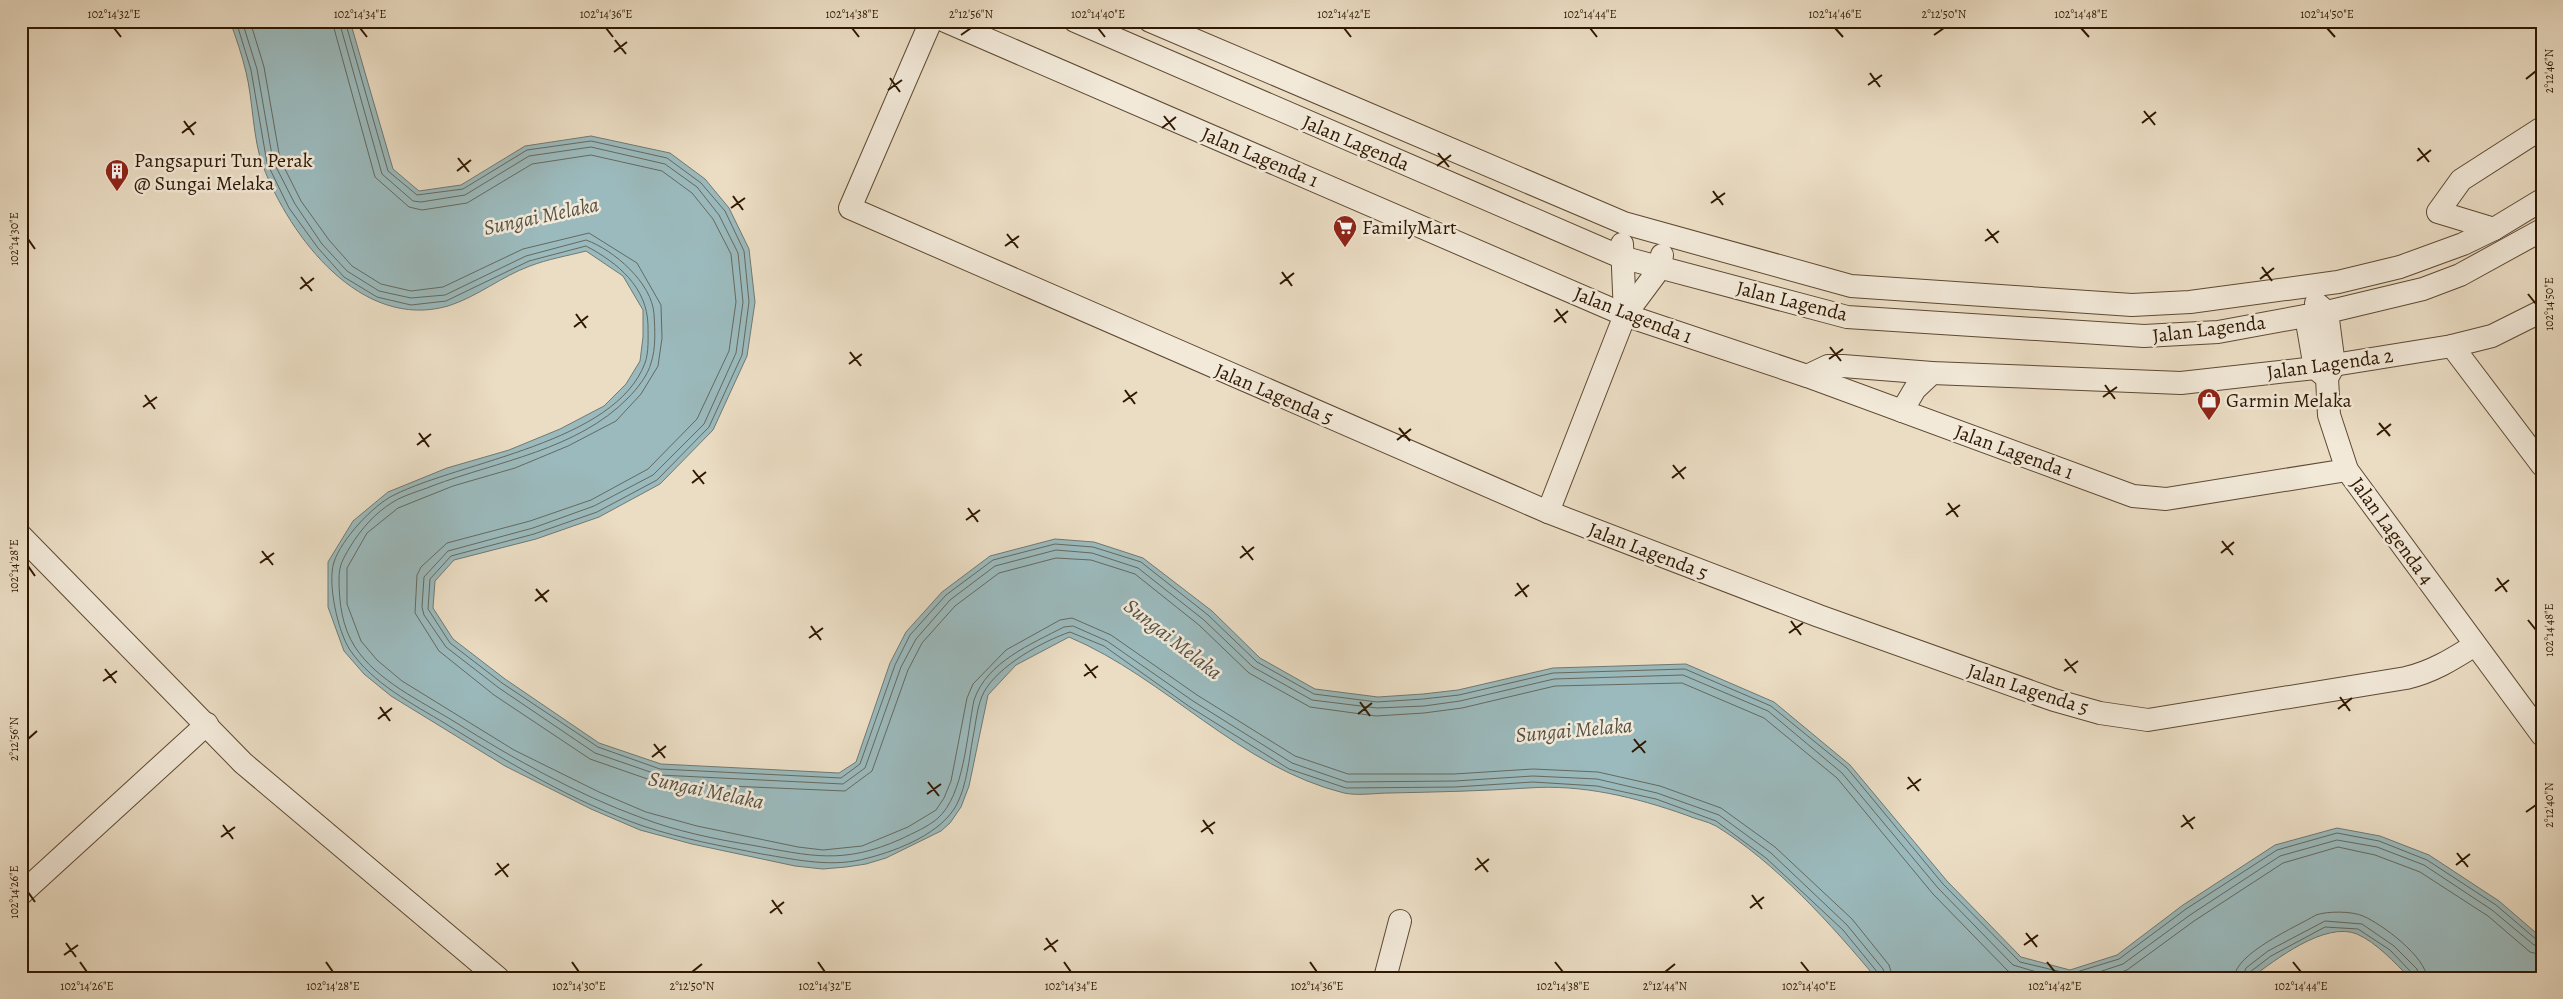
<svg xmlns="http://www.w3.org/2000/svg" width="2563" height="999" font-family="Alegreya,serif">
	<rect width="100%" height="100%" fill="#ebddc4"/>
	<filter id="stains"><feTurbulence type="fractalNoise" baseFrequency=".004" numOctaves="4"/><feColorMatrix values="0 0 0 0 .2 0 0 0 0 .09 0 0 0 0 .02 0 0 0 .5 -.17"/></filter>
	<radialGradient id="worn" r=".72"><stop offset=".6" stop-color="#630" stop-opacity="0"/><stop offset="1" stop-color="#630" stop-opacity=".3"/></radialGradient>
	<!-- water -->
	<path fill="#9bbabd" stroke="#707972" d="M230,21H350L393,169L419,191L461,185L525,146L591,136L670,153L705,179L729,208L749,249L755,302L747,356L713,430L660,484L599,517L536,539L454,560L435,581L433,608L453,639L505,679L599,743L661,764L839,773L856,762L890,663L906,632L942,592L990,556L1055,539L1094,542L1143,558L1212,611L1260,658L1315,689L1378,697L1423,694L1458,690L1553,668L1686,664L1774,702L1850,765L1947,881L2021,957L2070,970L2117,955L2183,905L2275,845L2337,828L2380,836L2429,855L2499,901L2542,938V978H2410C2394,962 2377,943 2357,934C2325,921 2275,960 2251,978H1876C1832,925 1775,862 1716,826C1707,821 1695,819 1686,815C1635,797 1582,784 1528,788C1482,791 1436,792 1390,793C1376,793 1358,796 1344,793C1239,767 1166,678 1069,637L1016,665L988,695L969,786L961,807L950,823L941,831L886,858L866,864L846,867L823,869L795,866L692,844L640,830L591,809L505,766L391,696L364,674L344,651L328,607V562L353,521L388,492L447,468L509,450L560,429L604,406L626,384L640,361L643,337V310L623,276L586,251C567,256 548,259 530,266C502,276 477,297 448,306C361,331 290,237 263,166C253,141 253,100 246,72C242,55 236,38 230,21Z"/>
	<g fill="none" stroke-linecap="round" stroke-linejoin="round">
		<!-- shore -->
		<g stroke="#65695f" stroke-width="1">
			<path d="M236,21L251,70L267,163L289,208L318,248L344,277L377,297L411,305L446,301L529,261L586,246C618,263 647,287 648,325C648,337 649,352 645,363C615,443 462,461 394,495C373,505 341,540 334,562C327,583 338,632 350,650C373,684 413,704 446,724C509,763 574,802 643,826C682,839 722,846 762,854C798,860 833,868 868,858C899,850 942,833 957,804C967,784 969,759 973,737C976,723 977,705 984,692C998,666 1043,641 1070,632L1104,646L1190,707L1289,769L1346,788L1455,787L1533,782L1597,786L1656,799L1716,821L1766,858L1843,930L1878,973L1879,978"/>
			<path d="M242,21L257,69L273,161L295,204L322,244L347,271L379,291L411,298L445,295L526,256L586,240C614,250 652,283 654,314C655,330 656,348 651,363C648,375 637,389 628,398C577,450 498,461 432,486C420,491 404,495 393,502C375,513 361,529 350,547C343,559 339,565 339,579C339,602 342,627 355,647C377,681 421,701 455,722C514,759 576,794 642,818C676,831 714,839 751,845C811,856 843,865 901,839C913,833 928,827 938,818C964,795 967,734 974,700C987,662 1031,644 1064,627L1073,626L1107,641L1193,701L1292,763L1347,782L1455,781L1533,776L1597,779L1657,793L1719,815L1771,853L1847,925L1883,969L1886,978"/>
			<polyline points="250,21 264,67 280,159 301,201 329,240 352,266 381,284 411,291 443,287 523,249 589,233 637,263 661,305 662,338 658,366 641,394 616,421 568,446 515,468 453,486 398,508 367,533 347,568 347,604 361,641 377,660 402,681 514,750 599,792 646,812 697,826 798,847 823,850 862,846 908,827 936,810 944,798 951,781 967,698 973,684 1006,650 1060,620 1072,618 1111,635 1197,695 1295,756 1348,774 1454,774 1533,769 1598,772 1660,786 1721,808 1775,847 1852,919 1889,965 1893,978"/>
			<polyline points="332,21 375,177 409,207 422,210 467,203 532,164 591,155 662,171 692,193 713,219 731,254 736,302 729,351 697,419 648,469 591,500 530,521 447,543 421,567 417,575 415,613 439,651 494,695 590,759 659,783 845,791 872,771 908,670 922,643 955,606 999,573 1056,558 1091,560 1135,574 1199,625 1249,673 1310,707 1376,716 1424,713 1462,708 1555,686 1682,683 1764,718 1837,778 1933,894 2008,971 2026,978"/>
			<polyline points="339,21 382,174 413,201 421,202 465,195 529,156 591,147 665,164 697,187 719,215 738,253 743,302 736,353 704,424 653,475 594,506 533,528 448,551 424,577 422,607 424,615 446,647 499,688 595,753 659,775 843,784 865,768 901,667 916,639 950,600 995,566 1056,550 1092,553 1138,568 1204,620 1253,667 1312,700 1377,708 1424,706 1460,701 1554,679 1683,675 1768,711 1842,773 1938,888 2013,965 2057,978"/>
			<polyline points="345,21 388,171 417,195 463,189 527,150 591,141 667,158 701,183 725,211 744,251 749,302 742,355 709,427 657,480 597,512 534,534 451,556 430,579 428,609 450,643 502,683 598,747 660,769 841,778 860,764 895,665 910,635 946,595 993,560 1055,544 1093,547 1141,562 1208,615 1257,662 1314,694 1377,702 1423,699 1459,695 1553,673 1685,669 1771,706 1847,768 1943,884 2020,962 2070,974 2119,959 2186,909 2277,850 2337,833 2379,841 2427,860 2496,905 2537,940 2542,941"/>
			<polyline points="2081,978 2123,964 2190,915 2280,856 2337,840 2377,847 2424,865 2492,910 2534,945 2542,947"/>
			<polyline points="2106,978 2127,970 2194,921 2283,863 2338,847 2375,855 2420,872 2488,916 2530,952 2542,955"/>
			<path d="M2234,978C2235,953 2296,927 2316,915C2327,911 2352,911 2363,916C2382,924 2426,957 2427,978"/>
			<polyline points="2242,978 2246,968 2268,951 2325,921 2362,924 2394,946 2417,969 2419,978"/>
			<polyline points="2248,978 2250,972 2271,956 2325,927 2358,929 2390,950 2411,972 2413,978"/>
		</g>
		<!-- street casing -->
		<g stroke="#5e4932" stroke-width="24">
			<g id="street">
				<path d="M931,21L850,208L1548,512L1819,616L2054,700L2100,713L2148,720L2406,678C2432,672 2453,659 2475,645"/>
				<polyline points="945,21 1625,315 1807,376 2133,496 2166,499 2347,470"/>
				<polyline points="1075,21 1621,257 1847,317 2144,336 2218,332 2327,312 2423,289 2460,275 2542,230"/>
				<polyline points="1150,21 1624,223 1851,286 2132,305 2190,302 2338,282 2400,267 2463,244 2494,229 2542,200"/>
				<polyline points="2494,229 2438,212 2461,180 2542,128"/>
				<polyline points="1622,244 1625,315"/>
				<polyline points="2316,303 2327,312 2334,365 2327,378 2329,415 2347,470 2542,735"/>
				<polyline points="2306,316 2315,368 2326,377"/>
				<polyline points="2452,346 2542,465"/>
				<polyline points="1807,376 1828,366 1843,366 1932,373 2181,383 2315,368 2452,346 2492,336 2542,311"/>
				<polyline points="1902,411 1915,389 1932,373"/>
				<polyline points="1548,512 1625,315 1660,268 1662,255"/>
				<polyline points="21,536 243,763 498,978"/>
				<polyline points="21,894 207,724"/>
				<polyline points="1385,978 1400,921"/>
			</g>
		</g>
		<!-- street -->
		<use href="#street" stroke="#f2e9d9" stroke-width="22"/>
	</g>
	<!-- ticks -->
	<path fill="none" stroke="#2f1801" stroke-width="2" d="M114,28L121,37M360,28L367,37M606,28L613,37M852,28L859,37M1098,28L1105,37M1344,28L1351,37M1590,28L1597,37M1835,28L1843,37M2081,28L2089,37M2327,28L2335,37M961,35L971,28M1934,35L1944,28M615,40L626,54M614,52L627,42M1870,73L1880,87M890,78L900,92M2526,79L2536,71M1868,85L1882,75M888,90L902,80M2144,111L2155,125M1164,116L1175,130M184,121L194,135M2142,123L2156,112M1162,128L1176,117M182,133L196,122M2418,148L2429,162M1438,153L1449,167M458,158L469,172M2417,161L2431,150M1437,166L1451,155M457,171L471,160M1713,191L1723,205M733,196L743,210M1711,203L1725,193M731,208L745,198M1987,229L1998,243M1007,234L1018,248M28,239L35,249M1985,241L1999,231M1005,246L1019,236M2262,267L2272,281M1282,272L1292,286M301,277L312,291M2260,279L2274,268M1280,284L1294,273M300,289L314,278M2528,294L2536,304M1556,309L1566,323M576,314L586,328M1554,322L1568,311M574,327L588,316M1830,347L1841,361M850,352L861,366M1829,359L1843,349M849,364L862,354M2105,385L2115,399M1125,390L1135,404M145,395L155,409M2103,397L2117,387M1123,402L1137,392M143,407L157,397M2379,423L2390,436M1399,428L1410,441M419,433L429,447M2377,435L2391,424M1397,440L1411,429M417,445L431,434M1673,465L1684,479M693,470L704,484M1672,478L1686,467M692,483L706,472M1948,503L1958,517M968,508L978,522M1946,515L1960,505M966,520L980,510M2222,541L2233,555M1242,546L1253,560M262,551L273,565M2221,553L2234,542M1240,558L1254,547M260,563L274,553M28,566L35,576M2497,578L2507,592M1517,583L1527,597M536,589L547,602M2495,591L2509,580M1515,596L1529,585M535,601L549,590M2528,620L2536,630M1791,621L1801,635M811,626L821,640M1789,633L1803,623M809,638L823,628M2065,659L2076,673M1085,664L1096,678M105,669L116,683M2064,671L2078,661M1084,676L1098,666M103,681L117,671M2340,697L2350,711M1360,702L1370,716M380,707L390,721M2338,709L2352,698M1358,714L1372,703M378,719L392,708M28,739L37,731M1634,739L1645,753M654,744L665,758M1632,752L1646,741M652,757L666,746M1908,777L1919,791M928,782L939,796M1907,789L1921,779M927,794L941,784M2526,812L2536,805M2183,815L2193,829M1203,820L1213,834M223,825L233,839M2181,827L2195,817M1201,832L1215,822M221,837L235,827M2457,853L2468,867M1477,858L1488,872M497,863L508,877M2456,865L2470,854M1475,870L1489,859M495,875L509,864M28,892L35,902M1752,895L1762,909M772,900L782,914M1750,908L1764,897M770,913L784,902M2026,933L2037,947M1046,938L1056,952M66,943L76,957M2024,945L2038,935M1044,950L1058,940M64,955L78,945M80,962L87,972M326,962L333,972M572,962L579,972M818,962L825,972M1064,962L1071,972M1310,962L1317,972M1555,962L1563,972M1801,962L1809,972M2047,962L2055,972M2293,962L2301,972M692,972L702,964M1665,972L1675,964"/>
	<!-- icons -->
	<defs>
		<g id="building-pin" transform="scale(1.25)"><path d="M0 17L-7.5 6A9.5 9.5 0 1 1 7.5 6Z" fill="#8f2418" stroke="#f2e9d9"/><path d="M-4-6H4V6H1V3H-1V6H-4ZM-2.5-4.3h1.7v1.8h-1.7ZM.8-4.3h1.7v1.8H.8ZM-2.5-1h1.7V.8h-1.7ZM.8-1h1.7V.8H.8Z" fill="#fff"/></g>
		<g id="supermarket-pin" transform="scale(1.25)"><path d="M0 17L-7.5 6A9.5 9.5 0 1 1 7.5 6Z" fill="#8f2418" stroke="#f2e9d9"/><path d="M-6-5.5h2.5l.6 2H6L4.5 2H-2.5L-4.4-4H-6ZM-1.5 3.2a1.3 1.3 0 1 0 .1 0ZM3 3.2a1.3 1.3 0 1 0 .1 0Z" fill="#fff"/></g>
		<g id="shop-pin" transform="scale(1.25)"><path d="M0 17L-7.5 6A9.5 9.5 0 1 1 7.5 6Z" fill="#8f2418" stroke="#f2e9d9"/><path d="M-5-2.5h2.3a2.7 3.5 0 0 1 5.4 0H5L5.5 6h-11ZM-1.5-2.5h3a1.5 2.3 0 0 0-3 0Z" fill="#fff"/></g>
	</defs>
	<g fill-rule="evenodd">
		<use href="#building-pin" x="117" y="171"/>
		<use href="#supermarket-pin" x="1345" y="227"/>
		<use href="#shop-pin" x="2209" y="400"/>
	</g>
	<g text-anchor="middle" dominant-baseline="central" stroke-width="5" stroke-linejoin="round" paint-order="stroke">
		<!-- street labels -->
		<g font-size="20" fill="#2f1801" stroke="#f2e9d9">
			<text transform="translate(1356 143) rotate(23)">Jalan Lagenda</text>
			<text transform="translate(1260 157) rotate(23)">Jalan Lagenda 1</text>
			<text transform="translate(1792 301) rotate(14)">Jalan Lagenda</text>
			<text transform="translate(1633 315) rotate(21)">Jalan Lagenda 1</text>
			<text transform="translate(2209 329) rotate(-7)">Jalan Lagenda</text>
			<text transform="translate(2330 364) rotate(-8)">Jalan Lagenda 2</text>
			<text transform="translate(1274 394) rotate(23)">Jalan Lagenda 5</text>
			<text transform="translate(2014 452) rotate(20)">Jalan Lagenda 1</text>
			<text transform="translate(2392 531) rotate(54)">Jalan Lagenda 4</text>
			<text transform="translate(1648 551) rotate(21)">Jalan Lagenda 5</text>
			<text transform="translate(2028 689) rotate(18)">Jalan Lagenda 5</text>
		</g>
		<!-- poi labels -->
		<g font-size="20" fill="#2f1801" stroke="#f2e9d9" text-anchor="start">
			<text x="134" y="160">Pangsapuri Tun Perak<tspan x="134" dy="23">@ Sungai Melaka</tspan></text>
			<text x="1362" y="227">FamilyMart</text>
			<text x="2226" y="400">Garmin Melaka</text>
		</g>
		<!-- water labels -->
		<g font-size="21" font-style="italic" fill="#555143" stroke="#f2e9d9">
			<text transform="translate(541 216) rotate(-12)">Sungai Melaka</text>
			<text transform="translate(1173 639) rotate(38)">Sungai Melaka</text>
			<text transform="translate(1574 730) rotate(-5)">Sungai Melaka</text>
			<text transform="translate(706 790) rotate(12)">Sungai Melaka</text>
		</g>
	</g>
	<!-- margin -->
	<rect width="2563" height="999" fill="none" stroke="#ebddc4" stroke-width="55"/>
	<rect x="28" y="28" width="2508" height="944" fill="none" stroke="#2f1801" stroke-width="2"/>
	<g font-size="12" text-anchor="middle" fill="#2f1801">
		<text x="114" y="18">102°14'32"E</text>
		<text x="360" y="18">102°14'34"E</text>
		<text x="606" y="18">102°14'36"E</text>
		<text x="852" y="18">102°14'38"E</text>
		<text x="971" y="18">2°12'56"N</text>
		<text x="1098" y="18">102°14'40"E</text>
		<text x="1344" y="18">102°14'42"E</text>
		<text x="1590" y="18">102°14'44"E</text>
		<text x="1835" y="18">102°14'46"E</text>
		<text x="1944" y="18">2°12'50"N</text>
		<text x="2081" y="18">102°14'48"E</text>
		<text x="2327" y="18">102°14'50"E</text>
		<text transform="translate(2549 71) rotate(-90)" y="4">2°12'46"N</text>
		<text transform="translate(14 239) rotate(-90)" y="4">102°14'30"E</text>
		<text transform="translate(2549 304) rotate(-90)" y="4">102°14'50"E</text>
		<text transform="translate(14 566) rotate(-90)" y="4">102°14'28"E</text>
		<text transform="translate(2549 630) rotate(-90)" y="4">102°14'48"E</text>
		<text transform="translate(14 739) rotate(-90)" y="4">2°12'56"N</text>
		<text transform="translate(2549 805) rotate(-90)" y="4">2°12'40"N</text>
		<text transform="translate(14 892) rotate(-90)" y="4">102°14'26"E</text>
		<text x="87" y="990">102°14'26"E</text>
		<text x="333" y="990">102°14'28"E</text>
		<text x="579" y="990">102°14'30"E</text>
		<text x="692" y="990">2°12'50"N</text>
		<text x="825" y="990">102°14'32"E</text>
		<text x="1071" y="990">102°14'34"E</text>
		<text x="1317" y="990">102°14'36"E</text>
		<text x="1563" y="990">102°14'38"E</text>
		<text x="1665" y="990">2°12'44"N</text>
		<text x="1809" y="990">102°14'40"E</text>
		<text x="2055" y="990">102°14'42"E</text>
		<text x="2301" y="990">102°14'44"E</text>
	</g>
	<rect width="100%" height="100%" filter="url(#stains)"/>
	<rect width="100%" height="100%" fill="url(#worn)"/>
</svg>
